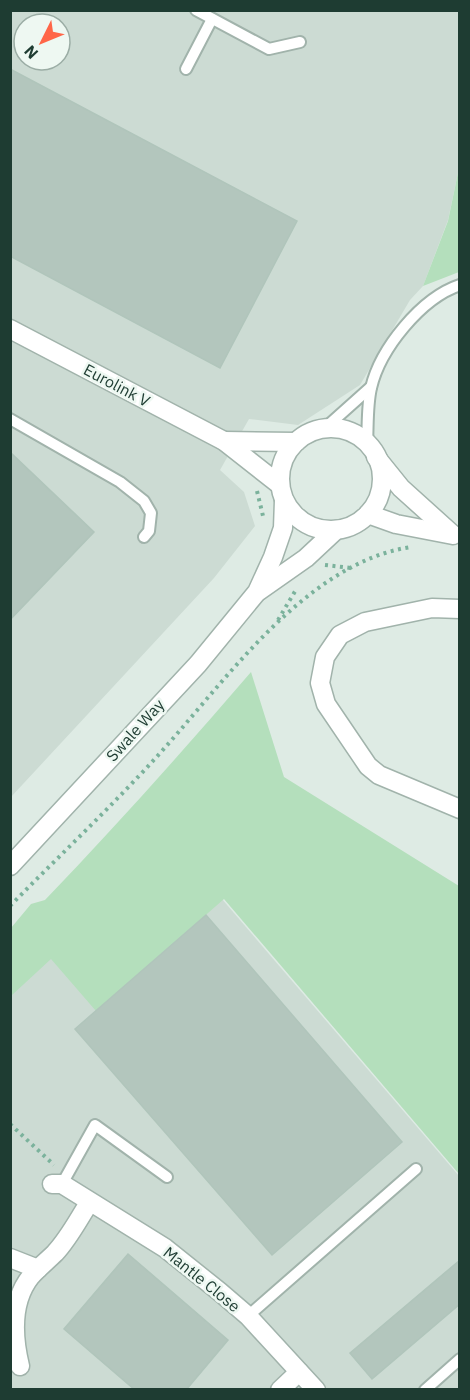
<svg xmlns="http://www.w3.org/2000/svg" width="470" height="1400" font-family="'IBM Plex Sans',sans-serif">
	<rect width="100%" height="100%" fill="#deebe4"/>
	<!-- built -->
	<g fill="#ccdbd3" fill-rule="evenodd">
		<path d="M11,11H459V168L448,220L423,286L410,300L360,385L298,425L249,419L220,470L244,492L255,526L214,578L11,797ZM24,24H60V60H24Z"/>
		<polygon points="162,829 459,1176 459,1389 11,1389 10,967"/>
	</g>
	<!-- green -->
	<g fill="#b4dfbc">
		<polygon points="459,168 459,272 423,286 448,221"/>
		<path d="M251,672L284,777L459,886V1174L224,899L96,1011L51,959L11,996V928L31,904L45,900C116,826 184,750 251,672Z"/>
	</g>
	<!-- building -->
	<g fill="#b3c6bd" stroke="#b0c5bb" stroke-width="1.5">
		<polygon points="10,69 297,221 220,368 10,256"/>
		<polygon points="10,452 94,532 10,620"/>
		<polygon points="206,915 402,1142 272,1255 75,1029"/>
		<polygon points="128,1254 228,1340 186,1390 135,1390 64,1329"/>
		<polygon points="460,1260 460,1304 372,1379 350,1353"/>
	</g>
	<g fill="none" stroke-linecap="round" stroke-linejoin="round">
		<!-- service casing -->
		<g stroke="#a1b3ab" stroke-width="14">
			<g id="service">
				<polyline points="196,10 269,49 300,42"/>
				<polyline points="186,69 212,19"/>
				<polyline points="10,419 120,482 144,501 151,513 149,531 144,537"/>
				<polyline points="324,429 371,387"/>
				<path d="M367,444C368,426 367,405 371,388C380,349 421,298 460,285"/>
				<polyline points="62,1184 95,1125 167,1177"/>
				<polyline points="248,1316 416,1169"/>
				<polyline points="425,1390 460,1359"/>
			</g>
		</g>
		<!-- minor casing -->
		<g stroke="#a1b3ab" stroke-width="21">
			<g id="minor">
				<polyline points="10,329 224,441 280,485"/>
				<polyline points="224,441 296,442"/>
				<polyline points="376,457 401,488 452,534"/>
				<polyline points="368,514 396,524 453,535"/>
				<polyline points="460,609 432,608 365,622 340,635 325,657 320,683 326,704 368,766 379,775 460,809"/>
				<polyline points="52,1184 62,1184 165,1248 220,1292 248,1316 316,1390"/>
				<polyline points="10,1258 38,1269"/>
				<path d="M20,1366C13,1337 11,1301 31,1276C38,1268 47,1261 55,1253C69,1238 78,1220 89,1203"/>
				<polyline points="280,1390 299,1372"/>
			</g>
		</g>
		<!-- tertiary casing -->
		<g stroke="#a1b3ab" stroke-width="21">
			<g id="tertiary">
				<circle cx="331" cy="479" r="51"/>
				<polyline points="259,591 306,558 336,530"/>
				<polyline points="10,866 198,664 257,592 273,557 283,528 284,500"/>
			</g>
		</g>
		<!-- path -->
		<g stroke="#7bb29c" stroke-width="4" stroke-dasharray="3 4.5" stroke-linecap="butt">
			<polyline points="257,491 263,516"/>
			<polyline points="325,565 351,568"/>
			<polyline points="278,620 297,588"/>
			<path d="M10,906C57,858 106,812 151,763C221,688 303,563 411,547"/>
			<polyline points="10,1124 54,1165"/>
		</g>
		<!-- service -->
		<use href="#service" stroke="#fff" stroke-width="10"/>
		<!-- minor -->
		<use href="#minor" stroke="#fff" stroke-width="18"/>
		<!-- tertiary -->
		<use href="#tertiary" stroke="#fff" stroke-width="18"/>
	</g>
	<g text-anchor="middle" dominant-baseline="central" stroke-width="5" stroke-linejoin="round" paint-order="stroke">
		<!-- street labels -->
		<g font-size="16" fill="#1e3c32" stroke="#eef8f2">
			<text transform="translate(117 385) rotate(28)">Eurolink V</text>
			<text transform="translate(135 730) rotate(-48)">Swale Way</text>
			<text transform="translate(202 1279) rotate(39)">Mantle Close</text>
		</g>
	</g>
	<!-- border -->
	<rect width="470" height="1400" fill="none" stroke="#1e3c32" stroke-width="24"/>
	<!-- north arrow -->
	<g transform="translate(42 42) rotate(227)"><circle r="28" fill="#eef8f2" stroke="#9bada5" stroke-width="1.5"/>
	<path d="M0-4.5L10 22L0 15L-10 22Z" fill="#ff6648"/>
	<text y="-9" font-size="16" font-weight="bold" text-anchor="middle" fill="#1e3c32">N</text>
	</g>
</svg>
